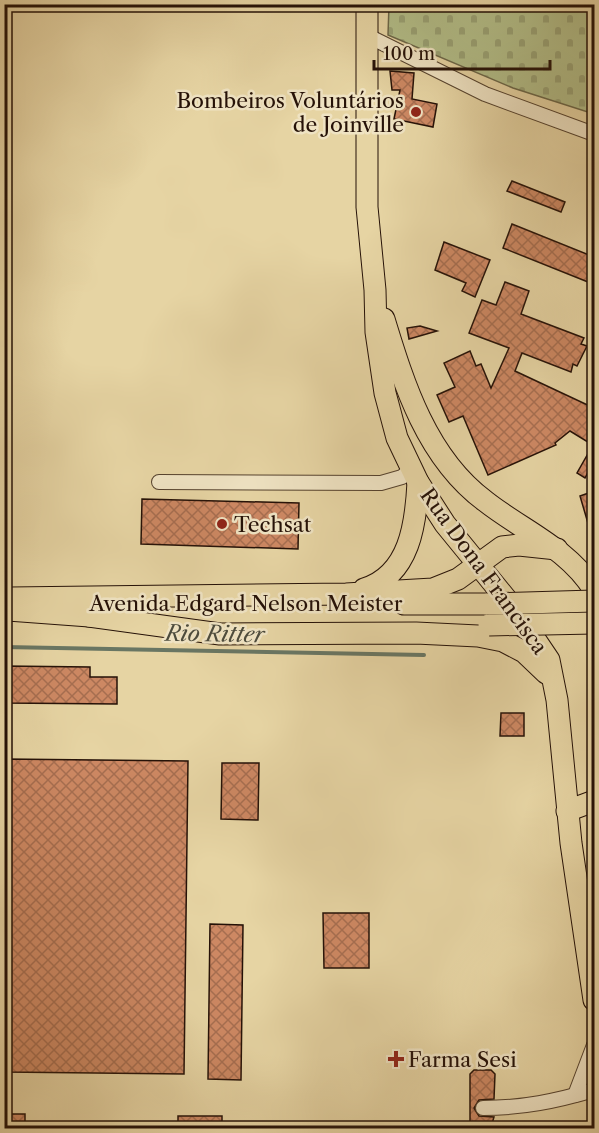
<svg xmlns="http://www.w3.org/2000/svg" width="599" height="1133" font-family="'Libre Caslon Text',serif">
	<defs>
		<pattern id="cemetery-stones" width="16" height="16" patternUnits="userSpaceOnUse" patternTransform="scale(1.5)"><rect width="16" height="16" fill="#b2bd88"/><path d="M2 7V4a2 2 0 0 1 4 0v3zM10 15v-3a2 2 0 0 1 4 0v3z" fill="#99a174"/></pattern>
		<pattern id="building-cross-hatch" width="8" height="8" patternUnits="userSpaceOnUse" patternTransform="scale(1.5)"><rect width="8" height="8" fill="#cd8863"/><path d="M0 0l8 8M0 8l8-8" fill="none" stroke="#a66e50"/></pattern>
	</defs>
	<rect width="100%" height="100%" fill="#e6d4a3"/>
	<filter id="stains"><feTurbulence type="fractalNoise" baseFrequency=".00333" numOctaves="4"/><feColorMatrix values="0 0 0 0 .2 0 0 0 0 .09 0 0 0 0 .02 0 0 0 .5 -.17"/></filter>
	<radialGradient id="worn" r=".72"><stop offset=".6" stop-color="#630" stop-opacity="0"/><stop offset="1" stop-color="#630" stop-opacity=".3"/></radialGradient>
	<!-- cemetery -->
	<polygon fill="url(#cemetery-stones)" stroke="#6c6748" stroke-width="1.5" points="389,5 594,5 594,114 513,88 388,35"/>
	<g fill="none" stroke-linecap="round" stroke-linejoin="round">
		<!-- stream -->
		<polyline stroke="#697663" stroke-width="4" points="4,647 424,655"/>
	</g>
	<!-- building -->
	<g fill="url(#building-cross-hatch)" stroke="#251107" stroke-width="1.5">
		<polygon points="390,71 414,73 412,99 437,104 433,127 394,119 400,90 392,90"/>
		<polygon points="512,181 565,202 561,212 507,191"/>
		<polygon points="512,224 594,257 594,282 589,280 588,282 503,248"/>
		<polygon points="444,242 490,260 475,297 462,291 466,283 435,270"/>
		<polygon points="505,282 529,291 521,314 584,338 581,344 587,346 577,366 573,364 571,372 522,353 515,371 594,408 594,439 591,444 570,431 555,443 556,445 488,475 463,416 449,422 437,395 455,387 444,363 470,351 476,366 481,364 491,388 509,348 469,333 482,300 496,305"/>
		<polygon points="420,326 437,331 409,339 407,328"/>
		<polygon points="594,443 594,461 585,478 577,473"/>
		<polygon points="594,491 594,537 592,537 580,496"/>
		<polygon points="142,499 299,503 298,549 141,544"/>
		<polygon points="4,666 90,667 90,677 117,677 117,704 4,703"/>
		<polygon points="501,713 524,713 524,736 500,736"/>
		<polygon points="4,759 188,761 184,1074 4,1072"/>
		<polygon points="222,763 259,763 258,820 221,819"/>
		<polygon points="323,913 369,913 369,968 324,968"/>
		<polygon points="210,924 243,925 241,1080 208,1079"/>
		<polygon points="474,1070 491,1070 495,1074 494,1099 479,1100 474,1108 479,1116 494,1117 491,1127 470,1123 470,1074"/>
		<rect x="11" y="1114" width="14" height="14"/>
		<rect x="178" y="1116" width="44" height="12"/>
	</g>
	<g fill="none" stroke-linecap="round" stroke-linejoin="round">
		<!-- street casing -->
		<g stroke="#55422e" stroke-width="16">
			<g id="street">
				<polyline points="366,35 485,94 594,134"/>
				<polyline points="159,482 381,483 402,477 411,469"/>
				<polyline points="575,1095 594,1045"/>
				<path d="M483,1108C523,1108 556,1101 594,1090"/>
			</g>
		</g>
		<!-- primary casing -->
		<g stroke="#251107" stroke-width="23">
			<g id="primary">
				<polyline points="367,4 367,207 375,290 376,332 385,393 397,438 418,482 445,524 516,611 549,660 557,700 571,843 594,1000"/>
				<path d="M384,319C404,385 427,458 485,501C523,531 568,548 594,590"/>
				<path d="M364,589C410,575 416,523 418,482"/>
				<polyline points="10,598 346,594 433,589 458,579 502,547 519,545 557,549"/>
				<polyline points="404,604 487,604"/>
				<polyline points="8,610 103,617"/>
				<polyline points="89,616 220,634 416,633 478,636 503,641 524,652 546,673"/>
				<polyline points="567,811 594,801"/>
			</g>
		</g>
		<!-- street -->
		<use href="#street" stroke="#efe3c3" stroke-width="14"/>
		<!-- primary -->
		<use href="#primary" stroke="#e6d4a3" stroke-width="21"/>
		<!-- primary-bridge casing -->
		<g stroke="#251107" stroke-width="23" stroke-linecap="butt">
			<g id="primary-bridge">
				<polyline points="487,604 594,601"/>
				<polyline points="489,625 594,623"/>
			</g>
		</g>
		<!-- primary-bridge -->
		<use href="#primary-bridge" stroke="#e6d4a3" stroke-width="21"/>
	</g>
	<!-- markers -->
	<g fill="#8f2418" stroke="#efe3c3" stroke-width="2">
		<circle cx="416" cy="112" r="6"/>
		<circle cx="222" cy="524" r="6"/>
		<path d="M393 1050h6v6h6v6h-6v6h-6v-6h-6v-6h6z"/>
	</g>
	<g text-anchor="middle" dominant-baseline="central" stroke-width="5" stroke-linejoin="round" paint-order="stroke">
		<!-- poi labels -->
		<g font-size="21" fill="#251107" stroke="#efe3c3" text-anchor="start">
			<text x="404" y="100" text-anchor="end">Bombeiros Voluntários<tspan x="404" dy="24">de Joinville</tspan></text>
			<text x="234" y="524">Techsat</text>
			<text x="408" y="1059">Farma Sesi</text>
		</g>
		<!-- street labels -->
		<g font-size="21" fill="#251107" stroke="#efe3c3">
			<text transform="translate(484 571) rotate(54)">Rua Dona Francisca</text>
			<text x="246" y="603">Avenida Edgard Nelson Meister</text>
		</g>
		<!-- water labels -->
		<g font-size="22" font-style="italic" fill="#4d4c3d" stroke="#efe3c3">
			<text transform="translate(215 634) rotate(1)">Rio Ritter</text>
		</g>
	</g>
	<!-- margin -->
	<rect width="599" height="1133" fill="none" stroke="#e6d4a3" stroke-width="24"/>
	<rect x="6" y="6" width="587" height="1121" fill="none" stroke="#251107" stroke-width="3"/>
	<rect x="12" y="12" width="575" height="1109" fill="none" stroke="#251107" stroke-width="1.5"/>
	<!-- scale -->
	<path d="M374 60v9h176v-9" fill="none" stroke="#251107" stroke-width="3"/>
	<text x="383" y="60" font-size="18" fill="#251107" stroke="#efe3c3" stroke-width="4.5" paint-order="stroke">100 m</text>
	<rect width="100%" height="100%" filter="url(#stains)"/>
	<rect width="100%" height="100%" fill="url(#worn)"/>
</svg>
